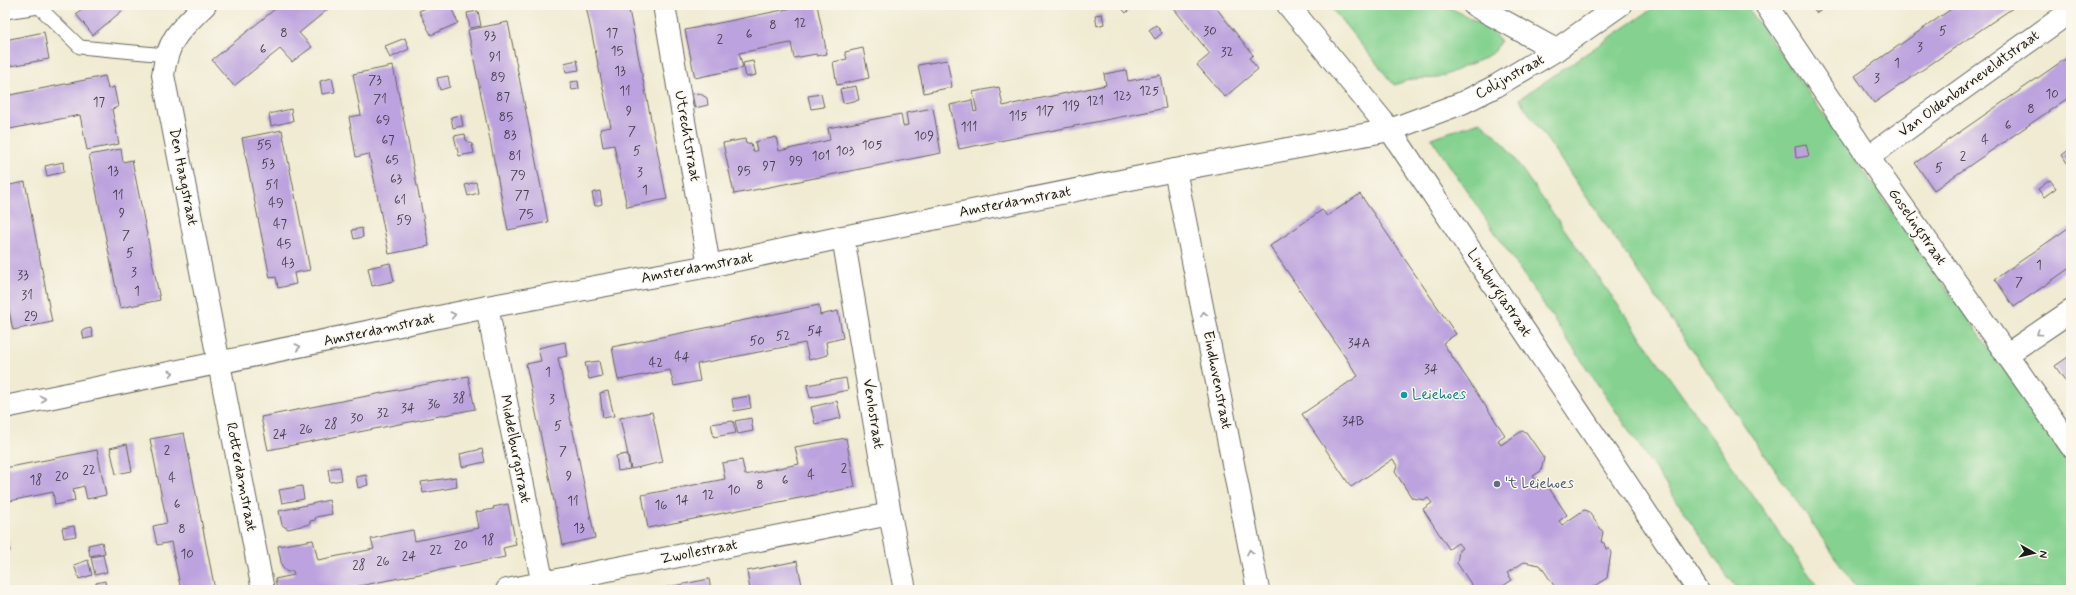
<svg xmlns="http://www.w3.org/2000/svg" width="2076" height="595" font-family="Mynerve,sans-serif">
	<rect width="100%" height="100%" fill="#fbf7ec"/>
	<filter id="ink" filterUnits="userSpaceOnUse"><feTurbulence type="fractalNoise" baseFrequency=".025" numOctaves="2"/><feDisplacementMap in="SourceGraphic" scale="8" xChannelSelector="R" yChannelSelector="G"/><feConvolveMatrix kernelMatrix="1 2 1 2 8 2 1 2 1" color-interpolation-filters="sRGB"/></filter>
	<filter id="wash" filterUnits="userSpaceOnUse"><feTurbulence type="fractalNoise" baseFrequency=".012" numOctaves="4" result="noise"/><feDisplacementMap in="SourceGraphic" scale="16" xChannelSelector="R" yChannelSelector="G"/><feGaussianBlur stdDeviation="0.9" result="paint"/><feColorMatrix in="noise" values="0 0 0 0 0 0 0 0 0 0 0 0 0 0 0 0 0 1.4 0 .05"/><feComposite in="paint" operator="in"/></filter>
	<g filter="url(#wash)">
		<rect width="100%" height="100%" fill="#f0ebd2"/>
		<!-- green -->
		<g fill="#85d290" stroke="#507756">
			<polygon points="1329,5 1445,5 1489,28 1500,41 1495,51 1484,58 1438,78 1412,79 1394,85"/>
			<polygon points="1658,5 1746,5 2071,464 2071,589 1858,590 1519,99"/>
			<polygon points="1480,122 1501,140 1820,590 1737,590 1431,138"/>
		</g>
		<g id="blocks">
			<!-- building -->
			<g fill="#bca2de">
				<polygon points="86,5 129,5 93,35 76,14"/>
				<polygon points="280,5 333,5 299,33 312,47 292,62 280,49 234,86 212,60"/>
				<polygon points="433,5 450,5 458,23 431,35 419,11"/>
				<polygon points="592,5 628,5 667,199 627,207 614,145 603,147 600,129 611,127 586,6"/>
				<polygon points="807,5 817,5 827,54 817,56 816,54 794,58 791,43 739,53 743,68 695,78 685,30"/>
				<polygon points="1128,5 1131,8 1126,13 1120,6"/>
				<polygon points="1171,5 1214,5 1253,55 1249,58 1258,69 1225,97 1197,65 1210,54"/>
				<polygon points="1811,5 1827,5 1816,13"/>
				<polygon points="1957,5 2017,5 1874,103 1855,76"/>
				<polygon points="478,11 481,26 470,28 467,13"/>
				<polygon points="1102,14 1104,24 1097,26 1095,15"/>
				<polygon points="508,22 548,222 508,230 468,30"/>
				<polygon points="1156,25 1162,33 1155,39 1149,30"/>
				<polygon points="44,32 49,59 5,67 5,40"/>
				<polygon points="405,38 409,49 390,58 385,46"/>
				<polygon points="863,48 869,78 837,85 833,62 847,59 845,52"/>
				<polygon points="2071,55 2071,96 1934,190 1915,163"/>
				<polygon points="577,60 579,70 566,72 564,63"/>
				<polygon points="947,60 952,87 924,93 918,65"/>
				<polygon points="753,61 756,75 746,77 743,63"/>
				<polygon points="393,66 429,246 389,254 369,154 356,157 349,117 361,115 353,74"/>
				<polygon points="1126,70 1128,81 1160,75 1166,108 959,149 950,105 972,100 974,112 977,111 973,92 999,87 1003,106 1106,85 1104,74"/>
				<polygon points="105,76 108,89 114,87 118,107 112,109 119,144 87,150 80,115 5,130 5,96"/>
				<polygon points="448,76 450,87 440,90 437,78"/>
				<polygon points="332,78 335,92 322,94 320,81"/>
				<polygon points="578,81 579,89 572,90 570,82"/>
				<polygon points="856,86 859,100 843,103 840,89"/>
				<polygon points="699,93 707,98 708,105 695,108 692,94"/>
				<polygon points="821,94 824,107 811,109 808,96"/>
				<polygon points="933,108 941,153 734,194 723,143 745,139 746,144 751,143 753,151 757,151 755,142 776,137 779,151 830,140 828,128 901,114 903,126 908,125 906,113"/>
				<polygon points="291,109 293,121 271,126 269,114"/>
				<polygon points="461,115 463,126 453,128 451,117"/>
				<polygon points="282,130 310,270 294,273 296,284 278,288 276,277 270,278 242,138"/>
				<polygon points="465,134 466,140 472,144 474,153 459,156 454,136"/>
				<polygon points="1806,144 1809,156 1796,158 1795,146"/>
				<polygon points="121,149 123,162 132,160 160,300 120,308 89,155"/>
				<polygon points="2070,149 2071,160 2067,163 2062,155"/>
				<polygon points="63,162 64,172 47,176 45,166"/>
				<polygon points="2050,180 2056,188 2044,197 2038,189"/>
				<polygon points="25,182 52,322 13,330 5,292 5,186"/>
				<polygon points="476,182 478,193 468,196 465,185"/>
				<polygon points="600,191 602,204 595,206 592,193"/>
				<polygon points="1360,194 1456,334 1443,343 1505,435 1498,440 1501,445 1522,431 1526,432 1544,458 1541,471 1533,476 1540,486 1545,482 1567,515 1559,521 1562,525 1584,510 1588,511 1603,532 1601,542 1604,543 1606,549 1609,549 1611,553 1607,578 1588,590 1557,590 1540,565 1524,562 1507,573 1512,580 1497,590 1475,590 1457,563 1459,550 1462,548 1458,543 1449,549 1423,509 1432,503 1428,498 1425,500 1412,498 1395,472 1397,466 1393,459 1351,487 1302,414 1358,376 1270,246 1322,210 1327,216"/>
				<polygon points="2071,226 2071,267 2014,307 1995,279"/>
				<polygon points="362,228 363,237 354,239 352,230"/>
				<polygon points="390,263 394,281 372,286 368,268"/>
				<polygon points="819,305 820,315 838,311 843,338 826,342 828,355 809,360 805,343 697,364 700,381 674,386 670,370 618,380 612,347"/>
				<polygon points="91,328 93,337 84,339 82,330"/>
				<polygon points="565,342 567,356 558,358 595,538 563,545 526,364 541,361 538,348"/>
				<polygon points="2071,355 2071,389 2055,366"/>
				<polygon points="599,361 602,376 589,379 585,363"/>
				<polygon points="468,376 475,409 268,450 261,417"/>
				<polygon points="846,378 848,390 810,398 807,385"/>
				<polygon points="608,391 614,416 603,418 600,393"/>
				<polygon points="749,396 751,408 734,411 732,399"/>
				<polygon points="837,401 841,418 815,424 811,407"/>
				<polygon points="652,412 663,462 631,469 620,418"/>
				<polygon points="751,418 753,431 738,434 735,421"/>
				<polygon points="733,421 736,433 714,437 711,424"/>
				<polygon points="184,433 189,458 215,590 181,590 171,542 157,545 153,526 167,523 150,439"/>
				<polygon points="846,438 855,487 648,528 642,495 725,479 722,463 742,460 745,475 799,464 795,447"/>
				<polygon points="127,444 132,471 116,474 110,448"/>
				<polygon points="482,449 485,462 462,467 460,454"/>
				<polygon points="97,450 106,495 87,499 84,486 73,489 75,501 55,505 53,492 5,502 5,468"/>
				<polygon points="627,454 630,469 618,471 616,456"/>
				<polygon points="340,467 342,480 330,482 328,469"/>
				<polygon points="366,475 368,485 358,488 356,477"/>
				<polygon points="456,477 457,487 423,493 421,482"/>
				<polygon points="302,486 304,499 282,503 279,490"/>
				<polygon points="329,500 332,514 316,517 315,520 310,521 310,524 288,529 282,525 279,511"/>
				<polygon points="508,504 516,545 503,548 505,557 339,590 277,590 275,579 294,575 293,571 287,572 282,567 278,546 313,540 318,560 374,549 371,539 392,534 413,530 415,541 479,528 476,512 494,509 493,507"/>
				<polygon points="74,526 76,536 64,538 62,528"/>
				<polygon points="5,538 7,538 10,551 5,552"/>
				<polygon points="102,542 105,553 90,556 88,545"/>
				<polygon points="103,555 107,572 95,575 91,557"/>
				<polygon points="88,560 92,575 79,579 74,565"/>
				<polygon points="797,561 803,590 750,590 747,571"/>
				<polygon points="709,579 711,590 659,590 659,589"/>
				<polygon points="105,581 106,587 96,589 96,583"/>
			</g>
		</g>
	</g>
	<g filter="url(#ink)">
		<use href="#blocks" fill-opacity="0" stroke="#66645c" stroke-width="1"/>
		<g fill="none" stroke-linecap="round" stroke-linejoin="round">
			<!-- lane casing -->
			<g stroke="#66645c" stroke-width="15">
				<polyline id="lane" points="5,12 39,7 80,47 166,55"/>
			</g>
			<!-- street casing -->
			<g stroke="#66645c" stroke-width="24">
				<g id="street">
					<path d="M205,5C180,30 168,38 163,75L263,590"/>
					<polyline points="664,5 709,266"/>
					<polyline points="1288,5 1390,130 1698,590"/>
					<polyline points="1474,5 1556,50"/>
					<polyline points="1766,5 1868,157 2071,446"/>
					<polyline points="1868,157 2071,11"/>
					<polyline points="1175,170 1258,590"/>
					<polyline points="843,237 890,514 905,590"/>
					<polyline points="487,307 544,590"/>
					<polyline points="2006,355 2071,311"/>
					<polyline points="5,407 487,307 709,266 843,237 1175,170 1390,130 1462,103 1496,86 1556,50 1620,5"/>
					<polyline points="507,590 890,514"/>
				</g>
			</g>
			<!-- lane -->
			<use href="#lane" stroke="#fff" stroke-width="13"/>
			<!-- street -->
			<use href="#street" stroke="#fff" stroke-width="22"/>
		</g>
		<!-- one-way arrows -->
		<defs><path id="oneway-chevron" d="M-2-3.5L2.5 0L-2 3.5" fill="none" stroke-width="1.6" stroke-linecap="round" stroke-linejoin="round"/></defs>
		<g stroke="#999">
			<use href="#oneway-chevron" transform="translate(1204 314) rotate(-101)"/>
			<use href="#oneway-chevron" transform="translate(453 315) rotate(-12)"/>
			<use href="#oneway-chevron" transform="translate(2039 333) rotate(146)"/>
			<use href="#oneway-chevron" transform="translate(298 347) rotate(-12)"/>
			<use href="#oneway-chevron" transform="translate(171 373) rotate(-12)"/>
			<use href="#oneway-chevron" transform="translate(43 399) rotate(-11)"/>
			<use href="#oneway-chevron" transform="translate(1250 552) rotate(-101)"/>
		</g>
	</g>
	<!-- markers -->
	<circle fill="#0f9aa8" stroke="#fbf7ec" stroke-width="1.5" cx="1404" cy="395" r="4"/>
	<circle fill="#5c6f8a" stroke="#fbf7ec" stroke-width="1.5" cx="1497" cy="484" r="4"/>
	<g text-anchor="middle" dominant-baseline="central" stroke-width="3" stroke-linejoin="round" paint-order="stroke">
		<!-- number labels -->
		<g font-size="13" fill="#443e4c">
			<text x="800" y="23">12</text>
			<text x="773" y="25">8</text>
			<text x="1210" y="31">30</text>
			<text x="1943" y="31">5</text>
			<text x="284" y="33">8</text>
			<text x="612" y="33">17</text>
			<text x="749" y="34">6</text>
			<text x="490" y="36">93</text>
			<text x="720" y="39">2</text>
			<text x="1920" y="47">3</text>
			<text x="263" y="49">6</text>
			<text x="617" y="51">15</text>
			<text x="1227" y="52">32</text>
			<text x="495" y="57">91</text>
			<text x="1897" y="63">1</text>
			<text x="620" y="71">13</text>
			<text x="498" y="77">89</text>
			<text x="1877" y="78">3</text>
			<text x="375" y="80">73</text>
			<text x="625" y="91">11</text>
			<text x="1149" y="91">125</text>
			<text x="2052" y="94">10</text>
			<text x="1122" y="96">123</text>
			<text x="503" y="97">87</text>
			<text x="380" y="99">71</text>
			<text x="1095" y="101">121</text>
			<text x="99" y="102">17</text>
			<text x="1071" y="106">119</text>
			<text x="2031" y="109">8</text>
			<text x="629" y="111">9</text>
			<text x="1045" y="111">117</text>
			<text x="1018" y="116">115</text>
			<text x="506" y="117">85</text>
			<text x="383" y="120">69</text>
			<text x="2008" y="125">6</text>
			<text x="969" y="127">111</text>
			<text x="632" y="131">7</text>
			<text x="510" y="135">83</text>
			<text x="924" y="136">109</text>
			<text x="388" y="140">67</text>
			<text x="1985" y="140">4</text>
			<text x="264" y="145">55</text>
			<text x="872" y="145">105</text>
			<text x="637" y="151">5</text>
			<text x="845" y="151">103</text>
			<text x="515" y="156">81</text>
			<text x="821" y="156">101</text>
			<text x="1963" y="156">2</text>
			<text x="392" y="160">65</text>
			<text x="796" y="161">99</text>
			<text x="268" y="164">53</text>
			<text x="769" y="166">97</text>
			<text x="1939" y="168">5</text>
			<text x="113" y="171">13</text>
			<text x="744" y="171">95</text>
			<text x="640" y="172">3</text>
			<text x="518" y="175">79</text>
			<text x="396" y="179">63</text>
			<text x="272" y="185">51</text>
			<text x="645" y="190">1</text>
			<text x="118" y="195">11</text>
			<text x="522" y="195">77</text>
			<text x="400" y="200">61</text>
			<text x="276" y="203">49</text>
			<text x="122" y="213">9</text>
			<text x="526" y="214">75</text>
			<text x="404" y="220">59</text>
			<text x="280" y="224">47</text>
			<text x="126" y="235">7</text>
			<text x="284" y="244">45</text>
			<text x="130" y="253">5</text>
			<text x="288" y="263">43</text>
			<text x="2039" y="265">1</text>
			<text x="134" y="272">3</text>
			<text x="23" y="275">33</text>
			<text x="2019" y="282">7</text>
			<text x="137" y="291">1</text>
			<text x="27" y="295">31</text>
			<text x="31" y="316">29</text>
			<text x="815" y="331">54</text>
			<text x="783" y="336">52</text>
			<text x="757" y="341">50</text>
			<text x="1359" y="343">34A</text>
			<text x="682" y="357">44</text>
			<text x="656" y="363">42</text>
			<text x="1431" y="369">34</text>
			<text x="548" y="372">1</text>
			<text x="459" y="398">38</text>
			<text x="552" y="399">3</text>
			<text x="434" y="404">36</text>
			<text x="408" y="408">34</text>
			<text x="383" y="413">32</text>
			<text x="357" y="418">30</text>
			<text x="1353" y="421">34B</text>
			<text x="331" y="424">28</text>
			<text x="558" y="426">5</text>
			<text x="306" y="429">26</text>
			<text x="280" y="434">24</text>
			<text x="167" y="450">2</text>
			<text x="563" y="451">7</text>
			<text x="844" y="468">2</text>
			<text x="89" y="470">22</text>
			<text x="811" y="475">4</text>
			<text x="62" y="476">20</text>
			<text x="569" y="476">9</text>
			<text x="172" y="478">4</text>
			<text x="36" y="480">18</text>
			<text x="785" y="480">6</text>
			<text x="760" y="485">8</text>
			<text x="734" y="490">10</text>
			<text x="708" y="495">12</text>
			<text x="682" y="500">14</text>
			<text x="573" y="501">11</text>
			<text x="177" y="504">6</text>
			<text x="661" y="505">16</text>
			<text x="579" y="528">13</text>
			<text x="182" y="529">8</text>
			<text x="488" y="540">18</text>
			<text x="461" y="545">20</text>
			<text x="436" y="550">22</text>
			<text x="187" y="554">10</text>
			<text x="409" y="556">24</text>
			<text x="383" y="561">26</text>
			<text x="359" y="565">28</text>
		</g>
		<!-- street labels -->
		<g font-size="15" fill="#1c1c1c" stroke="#fbf7ec">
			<text transform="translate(1510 77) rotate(-29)">Colijnstraat</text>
			<text transform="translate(1969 84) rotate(-36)">Van Oldenbarneveldtstraat</text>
			<text transform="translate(687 136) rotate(80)">Utrechtstraat</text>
			<text transform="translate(183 177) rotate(79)">Den Haagstraat</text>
			<text transform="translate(1015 202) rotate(-11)">Amsterdamstraat</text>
			<text transform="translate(1917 227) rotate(55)">Goselingstraat</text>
			<text transform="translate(697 268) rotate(-11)">Amsterdamstraat</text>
			<text transform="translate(1499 293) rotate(56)">Limburgiastraat</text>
			<text transform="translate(379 330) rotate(-12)">Amsterdamstraat</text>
			<text transform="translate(1217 380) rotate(79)">Eindhovenstraat</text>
			<text transform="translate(873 414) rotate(81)">Venlostraat</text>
			<text transform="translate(515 449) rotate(79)">Middelburgstraat</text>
			<text transform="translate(241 477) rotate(79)">Rotterdamstraat</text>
			<text transform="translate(699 552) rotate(-11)">Zwollestraat</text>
		</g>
		<!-- culture labels -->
		<g font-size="15" fill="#0d838f" stroke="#fbf7ec" text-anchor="start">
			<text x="1412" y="395">Leiehoes</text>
		</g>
		<!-- service labels -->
		<g font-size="15" fill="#4e5e75" stroke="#fbf7ec" text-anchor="start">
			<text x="1505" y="484">'t Leiehoes</text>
		</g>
	</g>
	<!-- margin -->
	<rect width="2076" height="595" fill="none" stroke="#fbf7ec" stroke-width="20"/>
	<!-- north arrow -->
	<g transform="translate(2034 553) rotate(98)" stroke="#fbf7ec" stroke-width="3" paint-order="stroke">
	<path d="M0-3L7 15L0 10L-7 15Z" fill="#1c1c1c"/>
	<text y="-6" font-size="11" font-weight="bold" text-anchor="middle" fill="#1c1c1c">N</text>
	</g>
</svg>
